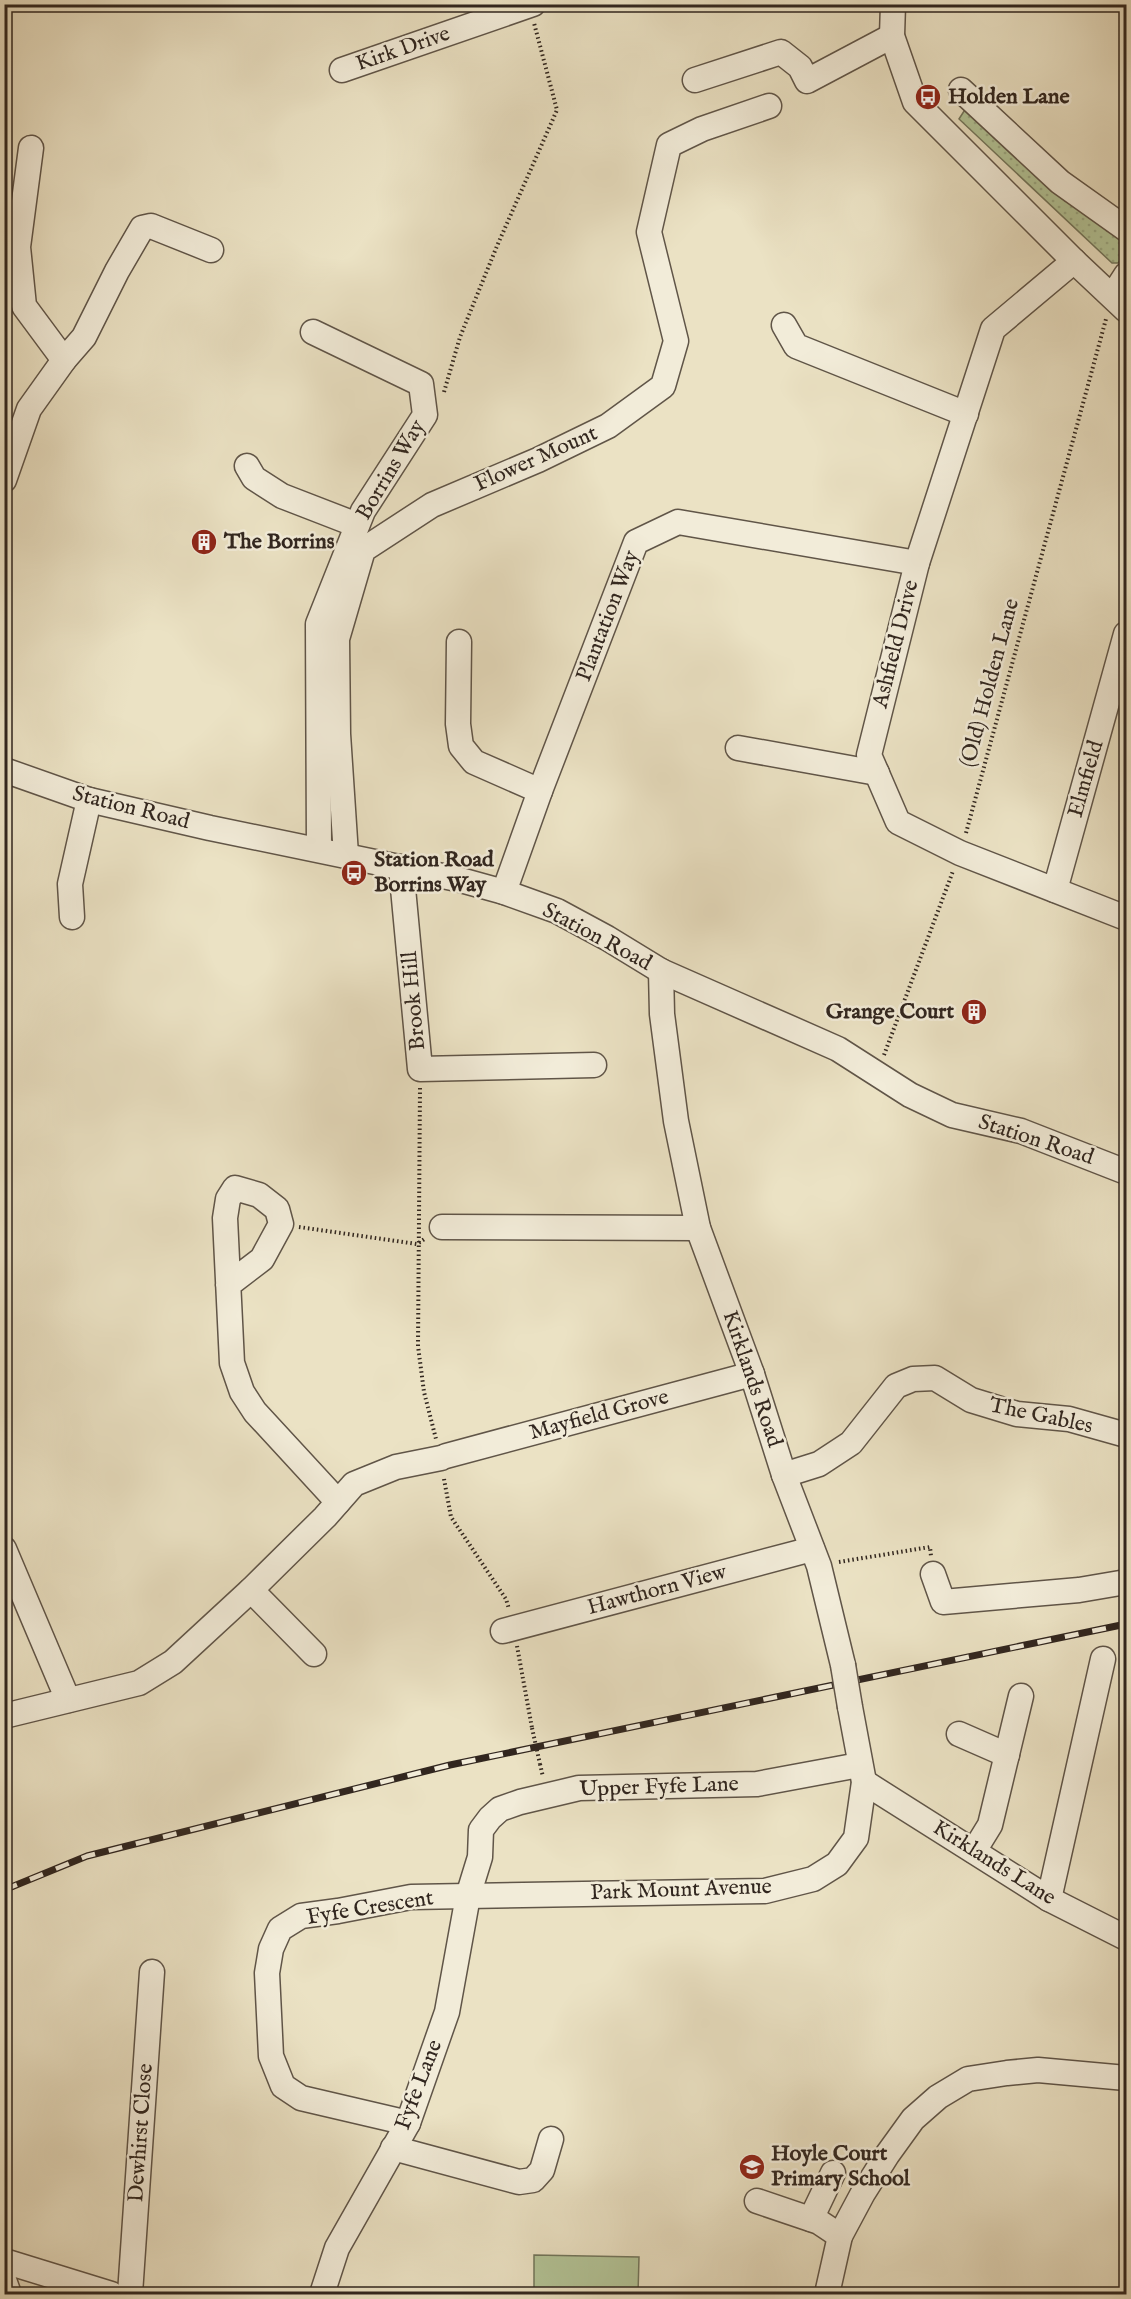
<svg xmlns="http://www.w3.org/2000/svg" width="1131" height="2299" font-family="'IM FELL English',serif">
	<defs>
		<pattern id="park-dots" width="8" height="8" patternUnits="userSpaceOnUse" patternTransform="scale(1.5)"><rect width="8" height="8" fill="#b3c497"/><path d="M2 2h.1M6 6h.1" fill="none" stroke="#9aa882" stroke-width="1.8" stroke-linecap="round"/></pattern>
	</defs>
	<rect width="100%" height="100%" fill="#ebe2c4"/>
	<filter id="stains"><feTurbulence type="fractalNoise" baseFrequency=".00333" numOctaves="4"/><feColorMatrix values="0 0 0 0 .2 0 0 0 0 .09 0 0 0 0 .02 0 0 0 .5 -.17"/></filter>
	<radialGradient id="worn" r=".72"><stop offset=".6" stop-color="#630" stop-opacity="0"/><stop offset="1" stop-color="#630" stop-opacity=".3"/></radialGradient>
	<!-- park -->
	<polygon fill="url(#park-dots)" stroke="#72755b" stroke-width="1.5" points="968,105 1126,240 1126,253 1118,263 1112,263 959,119"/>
	<!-- pitch -->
	<polygon fill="#b3c497" stroke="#72755b" stroke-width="1.5" points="534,2255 639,2257 638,2294 534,2294"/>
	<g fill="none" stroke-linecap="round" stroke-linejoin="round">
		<!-- minor casing -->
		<g stroke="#605548" stroke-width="27">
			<g id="minor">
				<polyline points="893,4 892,36 915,102 1074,261 1126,310"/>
				<polyline points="342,70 533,4"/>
				<polyline points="695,80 781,52 800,67 807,81 892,36"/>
				<polyline points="961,90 1060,182 1126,229"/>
				<polyline points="1074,261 993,329 917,563 869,755 898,822 960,853 1126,918"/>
				<polyline points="1113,295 1126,275"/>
				<polyline points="784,325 796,346 966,414"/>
				<polyline points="313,332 421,384 425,415 363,511 318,624 319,849"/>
				<polyline points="64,360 84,337 117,271 142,228 151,226 211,250"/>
				<polyline points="247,466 254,478 282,496 357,525"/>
				<polyline points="4,480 29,409 64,360 24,306 18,247 31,148"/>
				<polyline points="459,642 458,724 461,746 474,762 540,791"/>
				<polyline points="738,748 877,773"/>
				<polyline points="4,770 89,800 210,828 457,879 504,892 557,911 607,938 661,971 838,1049 910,1095 952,1115 1021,1131 1126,1172"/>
				<polyline points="346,855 338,734 337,639 363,550 432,505 538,460 608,426 663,386 676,341 649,232 669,145 702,129 769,106"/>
				<polyline points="401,867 420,1069 594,1065"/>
				<polyline points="1055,890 1126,634"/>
				<polyline points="504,892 540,791 636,542 678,522 917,563"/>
				<polyline points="72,917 70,884 89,800"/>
				<polyline points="661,971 662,1014 676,1121 698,1228 752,1374 784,1475 819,1566 843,1665"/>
				<polyline points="442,1227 698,1228"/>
				<polyline points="228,1285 262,1259 281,1224 277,1209 259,1195 235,1188 228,1199 225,1218 232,1363 242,1392 255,1412 338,1502"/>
				<polyline points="446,1456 752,1374"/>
				<polyline points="784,1475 819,1464 851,1443 896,1386 913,1379 935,1378 971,1400 1017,1414 1069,1419 1126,1435"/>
				<polyline points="4,1549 68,1700"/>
				<polyline points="933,1574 943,1602 1079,1590 1126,1582"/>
				<polyline points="251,1590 314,1654"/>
				<polyline points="503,1631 812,1549"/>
				<polyline points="4,1716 139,1683 173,1662 251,1590 325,1517 354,1484 396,1467 441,1458"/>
				<polyline points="959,1734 1007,1755"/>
				<polyline points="864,1782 1049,1899 1126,1938"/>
				<polyline points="974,1851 990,1825 1021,1696"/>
				<polyline points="1049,1899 1103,1659"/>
				<polyline points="408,2123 301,2098 283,2086 271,2056 267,1973 271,1949 280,1929 301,1916 338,1911 411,1897 765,1891 813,1879 837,1864 856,1838 864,1782 850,1707"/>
				<polyline points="393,2148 519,2182 533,2180 542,2170 551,2139"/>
				<polyline points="757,2201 819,2222 840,2236"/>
				<polyline points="811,2219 833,2173"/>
				<polyline points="4,2261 111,2294"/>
				<polyline points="4,2280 9,2294"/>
				<polyline points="130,2294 152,1972"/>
				<polyline points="322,2294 337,2248 408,2123 447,2012 468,1896 480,1857 481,1830 490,1818 500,1809 520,1802 579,1788 757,1784 859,1765"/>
				<polyline points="827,2294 840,2236 863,2193 887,2155 913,2119 938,2097 968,2079 1007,2073 1038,2070 1126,2078"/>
			</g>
		</g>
		<!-- path -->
		<g stroke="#31261f" stroke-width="4" stroke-dasharray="1.5 3" stroke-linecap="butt">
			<polyline points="444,392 460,337 497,246 557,110 534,23"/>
			<polyline points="966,833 1106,319"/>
			<polyline points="884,1055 953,871"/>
			<polyline points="420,1088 418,1346 424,1392 436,1439"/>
			<polyline points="299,1227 417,1244 426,1238"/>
			<polyline points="444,1479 451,1517 506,1599 509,1609"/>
			<polyline points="839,1562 930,1547 931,1556"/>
			<polyline points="517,1646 532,1728"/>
			<polyline points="540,1764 543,1777"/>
		</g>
		<!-- minor -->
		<use href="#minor" stroke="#f2ecd9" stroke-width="24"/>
		<!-- rail casing -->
		<g stroke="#31261f" stroke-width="7">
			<polyline id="rail" points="4,1890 87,1856 450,1765 1126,1624"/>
		</g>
		<!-- rail -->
		<use href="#rail" stroke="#f2ecd9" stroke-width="4.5" stroke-dasharray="14" stroke-linecap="butt"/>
		<!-- minor-bridge casing -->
		<g stroke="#605548" stroke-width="27" stroke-linecap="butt">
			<polyline id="minor-bridge" points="843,1665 850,1707"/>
		</g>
		<!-- path-bridge -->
		<polyline stroke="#31261f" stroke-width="4" stroke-dasharray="1.5 3" stroke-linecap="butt" points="532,1728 540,1764"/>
		<!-- minor-bridge -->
		<use href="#minor-bridge" stroke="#f2ecd9" stroke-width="24"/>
	</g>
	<!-- icons -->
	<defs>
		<g id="bus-disc" transform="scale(1.35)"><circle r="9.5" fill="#8f2418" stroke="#f2ecd9"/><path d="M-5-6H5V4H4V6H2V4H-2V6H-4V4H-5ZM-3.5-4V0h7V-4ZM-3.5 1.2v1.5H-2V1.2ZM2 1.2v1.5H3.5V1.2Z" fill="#fff"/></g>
		<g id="building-disc" transform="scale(1.35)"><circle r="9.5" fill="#8f2418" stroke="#f2ecd9"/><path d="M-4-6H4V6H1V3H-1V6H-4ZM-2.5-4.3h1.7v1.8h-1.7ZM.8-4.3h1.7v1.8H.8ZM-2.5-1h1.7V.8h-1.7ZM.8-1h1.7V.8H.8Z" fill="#fff"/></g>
		<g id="school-disc" transform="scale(1.35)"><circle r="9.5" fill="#8f2418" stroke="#f2ecd9"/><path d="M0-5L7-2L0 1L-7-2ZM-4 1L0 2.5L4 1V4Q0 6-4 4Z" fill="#fff"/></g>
	</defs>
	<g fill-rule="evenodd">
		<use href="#bus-disc" x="928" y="97"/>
		<use href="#building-disc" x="204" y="542"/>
		<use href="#bus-disc" x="354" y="873"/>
		<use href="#building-disc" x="974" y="1012"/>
		<use href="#school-disc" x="752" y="2167"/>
	</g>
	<g text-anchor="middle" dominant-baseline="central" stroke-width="5" stroke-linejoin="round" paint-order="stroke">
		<!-- street labels -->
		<g font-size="22" fill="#31261f" stroke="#f2ecd9">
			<text transform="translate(403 49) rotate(-19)">Kirk Drive</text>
			<text transform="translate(536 459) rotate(-24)">Flower Mount</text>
			<text transform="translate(391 470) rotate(-59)">Borrins Way</text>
			<text transform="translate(608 616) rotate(-69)">Plantation Way</text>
			<text transform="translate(896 644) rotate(-76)">Ashfield Drive</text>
			<text transform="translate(990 683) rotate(-75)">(Old) Holden Lane</text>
			<text transform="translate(1086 779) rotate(-74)">Elmfield</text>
			<text transform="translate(131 808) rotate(14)">Station Road</text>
			<text transform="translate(597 937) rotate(28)">Station Road</text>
			<text transform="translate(414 1001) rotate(-95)">Brook Hill</text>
			<text transform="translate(1036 1140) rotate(18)">Station Road</text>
			<text transform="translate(752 1379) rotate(71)">Kirklands Road</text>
			<text transform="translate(599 1415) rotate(-15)">Mayfield Grove</text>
			<text transform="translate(1041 1416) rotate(12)">The Gables</text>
			<text transform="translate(657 1590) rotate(-15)">Hawthorn View</text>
			<text transform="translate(659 1787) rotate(-2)">Upper Fyfe Lane</text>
			<text transform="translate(994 1863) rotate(32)">Kirklands Lane</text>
			<text transform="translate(681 1890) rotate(-2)">Park Mount Avenue</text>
			<text transform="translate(370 1908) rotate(-9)">Fyfe Crescent</text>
			<text transform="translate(419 2085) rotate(-69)">Fyfe Lane</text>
			<text transform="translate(141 2133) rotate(-86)">Dewhirst Close</text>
		</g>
		<!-- poi labels -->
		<g font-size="22" font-weight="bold" fill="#31261f" stroke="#f2ecd9" text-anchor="start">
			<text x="948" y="97">Holden Lane</text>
			<text x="224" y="542">The Borrins</text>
			<text x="374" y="860">Station Road<tspan x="374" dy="25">Borrins Way</tspan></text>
			<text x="954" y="1012" text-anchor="end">Grange Court</text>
			<text x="771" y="2154">Hoyle Court<tspan x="771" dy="25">Primary School</tspan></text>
		</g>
	</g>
	<!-- margin -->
	<rect width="1131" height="2299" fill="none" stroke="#ebe2c4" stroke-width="24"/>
	<rect x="6" y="6" width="1119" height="2287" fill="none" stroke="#31261f" stroke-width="3"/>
	<rect x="12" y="12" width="1107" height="2275" fill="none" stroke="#31261f" stroke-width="1.5"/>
	<rect width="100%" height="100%" filter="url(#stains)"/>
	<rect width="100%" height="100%" fill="url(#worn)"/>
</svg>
